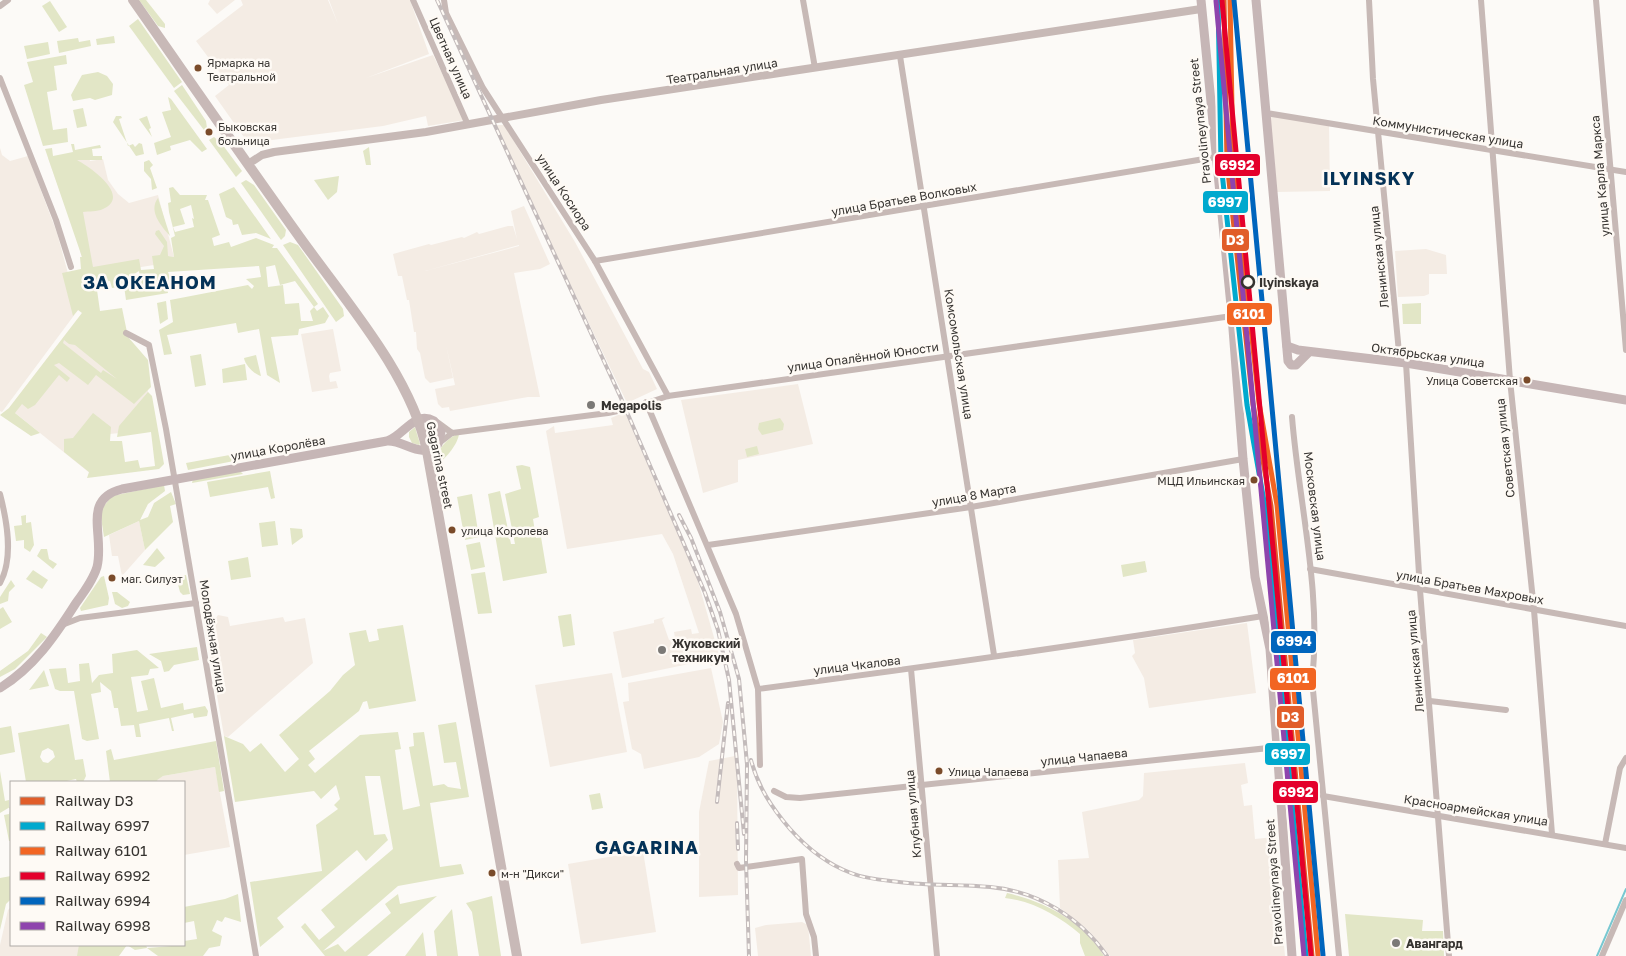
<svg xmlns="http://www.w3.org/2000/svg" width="1626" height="956" font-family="'Golos Text',sans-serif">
	<rect width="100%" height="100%" fill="#fcfaf7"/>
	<!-- built -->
	<g fill="#f4ece4">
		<polygon points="210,0 235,0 217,14 208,4"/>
		<polygon points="241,0 328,0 338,24 329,0 410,0 429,54 366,78 433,55 465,120 428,126 426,116 383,126 248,143 215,96 229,85 196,41 243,5"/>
		<polygon points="1270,115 1329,125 1330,191 1277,192"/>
		<polygon points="494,125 504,125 575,242 643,369 649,372 657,389 627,403"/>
		<polygon points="0,148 2,155 10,161 28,156 57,233 78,310 2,412 0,411"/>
		<polygon points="70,155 89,158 90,161 103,159 108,180 118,194 129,203 158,195 174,257 160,255 160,264 86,276 78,241 48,158"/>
		<polygon points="524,206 550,264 540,269 514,273 540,397 528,397 450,411 449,407 442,408 438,404 435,389 455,385 446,345 439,338 425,271 519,246 519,245 425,271 439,338 446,345 453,378 430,383 425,378 420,353 417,349 416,332 414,332 409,300 407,300 402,276 398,276 393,254 429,244 431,245 462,237 464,238 477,232 479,234 508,226 513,226 517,239 511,211"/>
		<polygon points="1426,249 1446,255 1447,274 1429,274 1429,294 1424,296 1398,297 1395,251"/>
		<polygon points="82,313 144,368 150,404 129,432 110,434 110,441 91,474 9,408"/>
		<polygon points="333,329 341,371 330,373 329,376 330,382 336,381 338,388 312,392 301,334"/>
		<polygon points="798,384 813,444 738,460 738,482 703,493 681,400"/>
		<polygon points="625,412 693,564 721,662 711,666 708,660 622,678 613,632 654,623 654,620 665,617 662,620 669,640 675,638 674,632 691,629 692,634 699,633 673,554 662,534 567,549 546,431 554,426 555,433 613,425 611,418"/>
		<polygon points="139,521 145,550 122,576 118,556 112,556 109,535"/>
		<polygon points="218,615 228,617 230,626 283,617 285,622 305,618 313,663 228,737 224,736 206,632"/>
		<polygon points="1247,623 1256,693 1149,708 1144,678 1132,656 1135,653 1133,640"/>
		<polygon points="711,668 723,722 719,744 699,757 644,769 641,754 632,749 623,702 629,701 628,683"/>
		<polygon points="612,673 627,752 550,767 535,685"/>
		<polygon points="735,756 737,763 738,895 699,897 699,812 709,761"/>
		<polygon points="1245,763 1248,783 1241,785 1244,806 1252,805 1255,839 1274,837 1285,956 1110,956 1088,930 1060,908 1058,860 1089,858 1082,812 1139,800 1143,796 1144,773"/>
		<polygon points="215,767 230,847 184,855 184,782 149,782 163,776"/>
		<polygon points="643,851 656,932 581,944 568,864"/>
		<polygon points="11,907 11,945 110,945 102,956 0,956 0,945 8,910"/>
		<polygon points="802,922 808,925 811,956 758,956 755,928 766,925"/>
	</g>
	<!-- green -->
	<g fill="#e2e6c6" fill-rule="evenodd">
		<polygon points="139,0 146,0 165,24 165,28 158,26"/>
		<polygon points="50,1 67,27 59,32 42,6"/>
		<polygon points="138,19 182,82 174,88 129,26"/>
		<polygon points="114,36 115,43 97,45 96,39"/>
		<polygon points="78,38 79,42 90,40 91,46 59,53 57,41"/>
		<polygon points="48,42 50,54 27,59 24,46"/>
		<polygon points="66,55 67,64 54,66 57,90 47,92 53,130 67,128 68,142 43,146 24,85 33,82 27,62"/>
		<polygon points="98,72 107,76 113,84 112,95 95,100 90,98 73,101 71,95 82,75"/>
		<polygon points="182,85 206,121 207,128 204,130 174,91"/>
		<polygon points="168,97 171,99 207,149 202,152 190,140 170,146 171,150 157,155 154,143 171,137 162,112 171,110"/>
		<polygon points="83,108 87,126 77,128 73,110"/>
		<polygon points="116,116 121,116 122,118 119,119 128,146 133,144 135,147 139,143 142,144 144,154 136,156 113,122"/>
		<polygon points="147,116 151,128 149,129 152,137 139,119"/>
		<polygon points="214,137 222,144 242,171 236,177 209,140"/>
		<path d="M71,144H74L75,150L100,145L101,148L92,149L93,156H102V160H77C90,167 132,196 103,209C97,212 89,211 83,212L93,267L139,259L141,270L154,269L152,256L160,255L164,246L155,234L156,231L159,230L167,242L168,256L174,257L171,238L175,236L169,212L168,203L171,202L169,188L173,187L180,195H207L205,200H208L220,235L212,238L214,246L229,242L231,247L256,238L274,245L272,248H277L318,304L314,307L317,311L323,307L329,316L325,323L299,329L298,335L271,337L280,383L267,375L259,329L238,333L236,323L167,335L172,354L164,355L159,330L173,322L170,300L248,285L252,289L254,286L246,279L261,277L259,266L168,272L171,281L166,282L168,293L126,300L124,286L112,288L110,281L96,283L100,311L122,308L128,337L148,360L151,387L134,404L96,375L88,385L59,363L54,365L70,378L67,382L59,375L35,405L28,409L22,404L15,413L40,433L31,436L0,415L9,408L82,313L78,310L73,316L62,273L81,269L80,257H82L45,149L52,148L53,156L73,152ZM191,205L194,219L192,218L194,227L175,232L173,227L185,224L180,209ZM275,265L280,285L295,281L314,307L310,311L313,321H301L299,303L285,304L283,285L268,287L266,267ZM139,271L141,284L131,287L128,278ZM64,340L69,344L75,345L117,379L103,370L101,373L63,343Z"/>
		<polygon points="369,147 371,165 366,165 363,151"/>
		<polygon points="149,160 153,165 150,168 157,188 152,190 151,179 144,171 144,162"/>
		<polygon points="339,176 337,192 328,200 314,180"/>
		<polygon points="246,180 254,185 286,230 285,236 281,240 241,183"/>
		<polygon points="234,187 271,239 256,233 242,235 238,224 233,225 232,220 226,217 219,194"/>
		<path d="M158,198L170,236C161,226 148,211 158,198Z"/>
		<polygon points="290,242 298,245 343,309 344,316 336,322 283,245"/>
		<polygon points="166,301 168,319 160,324 157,303"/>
		<polygon points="1421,303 1421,324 1403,324 1402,304"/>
		<polygon points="201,354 206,385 195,387 190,356"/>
		<path d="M256,355L261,376C254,374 245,365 244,358Z"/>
		<polygon points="245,364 247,380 223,383 222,369"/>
		<polygon points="148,392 152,396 164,464 159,469 87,478 89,472 64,452 64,439 73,438 93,413 111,427 110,441 122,441 125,462 138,460 140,468 155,466 151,432 117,437 119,426"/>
		<polygon points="780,418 784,424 783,430 762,435 758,429 759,423"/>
		<polygon points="426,423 431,423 437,430 433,442 431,442"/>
		<polygon points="415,427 420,444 419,445 412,443 409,437 409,432"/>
		<path d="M459,434C458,444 444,462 435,464C435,452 448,436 459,434Z"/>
		<polygon points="757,446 759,454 747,457 745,449"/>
		<polygon points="235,454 234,461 188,470 186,463"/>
		<polygon points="522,465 530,467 539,517 533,519 536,538 541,537 547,573 503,581 488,494 500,491 511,544 515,544 505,494 521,489 516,466"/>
		<polygon points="240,471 243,474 192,483 193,479"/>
		<polygon points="270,471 275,498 271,499 268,487 210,497 207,482"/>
		<polygon points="164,485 165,491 148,504 140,520 148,517 154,503 171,492 176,504 170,506 173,522 145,550 139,521 104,537 100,511 112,496"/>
		<polygon points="472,494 479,537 465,540 457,497"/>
		<polygon points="26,515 26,523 31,522 34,545 30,552 24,548 24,540 16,541 14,526 22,525 21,516"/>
		<polygon points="275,521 278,545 262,547 259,523"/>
		<polygon points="290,528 302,529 303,537 292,545"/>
		<polygon points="480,542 485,567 471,570 466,545"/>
		<polygon points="157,548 165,558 155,567 143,565"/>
		<polygon points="41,549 47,549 49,559 57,564 53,569 37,556"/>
		<polygon points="248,557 251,577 231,580 228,561"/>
		<polygon points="1145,561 1147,572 1123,577 1121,565"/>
		<polygon points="33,570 48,580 42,589 26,579"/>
		<polygon points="485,572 492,613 478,614 471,574"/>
		<polygon points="186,575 190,594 183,595 180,592 176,577"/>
		<polygon points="104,576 109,598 108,605 81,611 80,608 101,577"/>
		<polygon points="11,580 15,586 9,592 8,601 0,604 0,597"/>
		<polygon points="112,592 117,592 130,602 128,606 122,608 115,604"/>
		<polygon points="3,607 12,622 0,629 0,609"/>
		<polygon points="571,614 575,645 563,647 558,616"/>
		<polygon points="403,625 416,701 369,709 367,701 363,702 359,711 309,751 315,759 308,765 315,773 360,735 398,732 401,749 395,750 403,810 420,806 409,747 414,746 413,733 424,732 433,786 444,784 448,787 461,789 456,762 444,763 438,725 456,722 469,797 430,803 440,867 461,864 464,874 398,886 323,951 338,944 345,952 391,913 385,904 398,894 400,904 437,896 367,956 325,956 301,927 305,923 319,940 335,927 321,910 393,849 380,776 365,776 374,835 385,834 388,840 366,861 357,850 277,918 284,927 260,947 250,882 322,871 316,825 338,809 334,805 340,799 336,785 321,799 314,791 235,802 224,736 243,744 250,752 261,743 285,772 299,759 279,735 330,691 343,675 355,665 349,633 366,630 369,642 379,640 377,629"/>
		<polygon points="41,633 47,637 15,669 0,677 0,671 28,651"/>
		<polygon points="197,647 199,660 174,665 169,671 164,672 161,661 149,654"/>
		<polygon points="137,650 159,668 150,669 148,675 131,677 137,712 148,710 141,681 154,678 161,708 183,703 184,710 205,706 208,711 207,716 194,718 193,713 171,718 174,731 172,731 169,718 139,724 141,737 136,737 134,725 121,726 118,708 114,708 111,691 100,682 101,692 91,694 99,739 87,741 82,739 74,691 60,691 55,689 49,669 66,668 68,683 80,681 79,664 89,663 92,683 99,675 113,673 112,654"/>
		<polygon points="44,670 49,686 29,690"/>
		<path d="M69,724L75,760L83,759L86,776L83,782H77L76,779L62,782H26L18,733ZM48,748L53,751L55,757L48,763L43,762L40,757L42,751Z"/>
		<polygon points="11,726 15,752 0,755 0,728"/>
		<polygon points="216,741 224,791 219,792 215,767 163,776 157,780 158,782 110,782 106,751 111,749 114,760"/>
		<polygon points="0,771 5,801 9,800 11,841 9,841 4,815 9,814 10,807 0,813"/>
		<polygon points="600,793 603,808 592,810 589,795"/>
		<polygon points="11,876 11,899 6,904 0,930 0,878"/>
		<path d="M1007,893C1045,902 1083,921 1104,956H1085L1080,943V934C1059,916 1032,901 1005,898Z"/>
		<polygon points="238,894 241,922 225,917 222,922 217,920 212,931 222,936 220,946 209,948 203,956 158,956 147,948 135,950 127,945 119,956 77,956 79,945 146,945 147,948 184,945 184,941 197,939 194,921 184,923 184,907 225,899"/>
		<polygon points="492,896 501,956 479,956 472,912 466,903"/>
		<polygon points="452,909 458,956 437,956 434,931"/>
		<polygon points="1345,914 1423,920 1422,931 1443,931 1444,956 1349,956"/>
		<polygon points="423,932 426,956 405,956"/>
	</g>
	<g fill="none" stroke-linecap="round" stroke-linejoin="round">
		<!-- stream -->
		<polyline stroke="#78c8d1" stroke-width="2" points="1597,956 1626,889"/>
		<!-- minor -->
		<g stroke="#c7b9b6" stroke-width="6">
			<polyline points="413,0 468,125"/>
			<polyline points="444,0 446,13 483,88 595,261 668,396"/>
			<polyline points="803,0 815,68"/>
			<polyline points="1369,0 1373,79 1400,363"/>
			<polyline points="1481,0 1510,380 1534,610 1552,834"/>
			<polyline points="1596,0 1626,350"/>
			<polyline points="0,6 8,0"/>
			<polyline points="900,56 994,655"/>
			<polyline points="0,78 56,220 71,267"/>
			<polyline points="1266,113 1626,172"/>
			<polyline points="595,261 1216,157"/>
			<polyline points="126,333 149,345 166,429 256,956"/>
			<polyline points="1406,363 1420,590 1449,956"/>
			<path d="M646,402L736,614L758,689C927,667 1095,643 1263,616"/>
			<path d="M1292,417C1299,504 1322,593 1312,680L1339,956"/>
			<polyline points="437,422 452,433"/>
			<polyline points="452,433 608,413 632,408 668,396 1232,316"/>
			<polyline points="438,444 452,433"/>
			<path d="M0,494C7,521 14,558 0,583"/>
			<polyline points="708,545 971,507 1243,459"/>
			<polyline points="1310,569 1626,626"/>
			<polyline points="62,625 80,618 196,603"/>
			<polyline points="911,669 937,956"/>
			<polyline points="758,689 760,765"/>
			<polyline points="1430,701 1506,710"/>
			<polyline points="774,791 786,797 800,798 1278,747"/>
			<polyline points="1323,796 1626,848"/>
			<polyline points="1605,844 1620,768 1626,758"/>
			<polyline points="737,864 739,868 802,859 806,914 814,937 816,956"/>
			<polyline points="1602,956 1626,900"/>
		</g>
		<!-- tertiary -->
		<polyline stroke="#c7b9b6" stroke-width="8" points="248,164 262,155 274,152 426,132 601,100 1201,9"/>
		<!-- secondary -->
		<g stroke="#c6b6b6" stroke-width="9">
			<polyline points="1201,0 1232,316 1243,459 1255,577 1270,649 1292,956"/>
			<polyline points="1256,0 1288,361 1291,365 1296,365 1309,352"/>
			<polyline points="1287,346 1298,350 1406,363 1626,400"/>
			<path d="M0,688C34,667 55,636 76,603C84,592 93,580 97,567C105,536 81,499 122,489L387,441C404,436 414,410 434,421L441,432L438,444C421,460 405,440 387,441"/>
		</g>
		<!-- primary -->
		<path stroke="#c8b9b7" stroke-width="10" d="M133,0C187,77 241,155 296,232C341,296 411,373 427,451L517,956"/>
		<!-- rail casing -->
		<g stroke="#c3bbbb" stroke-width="4">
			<g id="rail">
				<polyline points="437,0 620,396 705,593 718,630 729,680 744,834"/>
				<polyline points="679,515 691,538 720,612 739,679 747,764 746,861 749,956"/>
				<path d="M751,760C758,787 772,808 790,829C807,848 827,864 851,873C866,879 883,880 899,882C929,886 960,884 990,887C1037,891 1080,917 1107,956"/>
				<polyline points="717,802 728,703"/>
				<polyline points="737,823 738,849"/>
			</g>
		</g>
		<!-- rail -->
		<use href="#rail" stroke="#fefaf5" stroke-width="2" stroke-dasharray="5.5" stroke-linecap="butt"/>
		<!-- rail-1 casing -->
		<g stroke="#fefaf5" stroke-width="9">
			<polyline id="rail-1" points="1224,0 1227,162 1253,404 1271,506 1312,956"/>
		</g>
		<!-- rail-2 casing -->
		<g stroke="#fefaf5" stroke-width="9">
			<polyline id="rail-2" points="1218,0 1221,163 1247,405 1265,507 1306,956"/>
		</g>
		<!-- rail-3 casing -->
		<g stroke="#fefaf5" stroke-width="9">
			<polyline id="rail-3" points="1230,0 1233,162 1259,403 1277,505 1318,955"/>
		</g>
		<!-- rail-4 casing -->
		<g stroke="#fefaf5" stroke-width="9">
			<polyline id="rail-4" points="1222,1 1311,956"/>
		</g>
		<!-- rail-5 casing -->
		<g stroke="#fefaf5" stroke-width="9">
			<polyline id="rail-5" points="1234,0 1323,955"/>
		</g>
		<!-- rail-6 casing -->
		<g stroke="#fefaf5" stroke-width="9">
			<polyline id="rail-6" points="1216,1 1304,956"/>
		</g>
		<!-- rail-1 -->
		<use href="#rail-1" stroke="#e15d29" stroke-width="5"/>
		<!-- rail-2 -->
		<use href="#rail-2" stroke="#00a9ce" stroke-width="5"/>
		<!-- rail-3 -->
		<use href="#rail-3" stroke="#f26522" stroke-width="5"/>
		<!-- rail-4 -->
		<use href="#rail-4" stroke="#e4002b" stroke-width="5"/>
		<!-- rail-5 -->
		<use href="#rail-5" stroke="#0065bd" stroke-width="5"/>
		<!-- rail-6 -->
		<use href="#rail-6" stroke="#8e44ad" stroke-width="5"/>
	</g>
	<!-- markers -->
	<g fill="#7a4b2a" stroke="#fefaf5" stroke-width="2">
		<circle cx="198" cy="68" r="4.5"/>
		<circle cx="209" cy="132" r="4.5"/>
		<circle cx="1527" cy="380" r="4.5"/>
		<circle cx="1254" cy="480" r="4.5"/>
		<circle cx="452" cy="530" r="4.5"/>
		<circle cx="112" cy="578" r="4.5"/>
		<circle cx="939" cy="771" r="4.5"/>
		<circle cx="492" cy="873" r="4.5"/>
	</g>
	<circle fill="#fefaf5" stroke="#363330" stroke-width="2.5" cx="1248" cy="282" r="6"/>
	<g fill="#7b7976" stroke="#fefaf5" stroke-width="2">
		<circle cx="591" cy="405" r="5"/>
		<circle cx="662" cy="650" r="5"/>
		<circle cx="1396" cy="943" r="5"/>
	</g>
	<g text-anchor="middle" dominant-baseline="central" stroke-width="5" stroke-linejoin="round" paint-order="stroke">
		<!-- bus labels -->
		<g font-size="11" fill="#363330" stroke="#fefaf5" text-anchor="start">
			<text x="207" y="62">Ярмарка на<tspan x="207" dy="14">Театральной</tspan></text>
			<text x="218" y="126">Быковская<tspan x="218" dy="14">больница</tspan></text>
			<text x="1518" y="380" text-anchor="end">Улица Советская</text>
			<text x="1245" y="480" text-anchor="end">МЦД Ильинская</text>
			<text x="461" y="530">улица Королева</text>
			<text x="121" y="578">маг. Силуэт</text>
			<text x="948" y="771">Улица Чапаева</text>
			<text x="501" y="873">м-н "Дикси"</text>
		</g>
		<!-- street labels -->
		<g font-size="12" fill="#363330" stroke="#fefaf5">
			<text transform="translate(451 58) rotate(66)">Цветная улица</text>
			<text transform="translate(722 71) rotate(-9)">Театральная улица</text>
			<text transform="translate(1200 121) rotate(-96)">Pravolineynaya Street</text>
			<text transform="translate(1448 132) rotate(9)">Коммунистическая улица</text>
			<text transform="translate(1600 176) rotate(-95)">улица Карла Маркса</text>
			<text transform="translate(564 192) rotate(57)">улица Косиора</text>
			<text transform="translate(904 199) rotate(-10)">улица Братьев Волковых</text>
			<text transform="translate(1379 257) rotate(-96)">Ленинская улица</text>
			<text transform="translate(959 354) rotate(81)">Комсомольская улица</text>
			<text transform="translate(1428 355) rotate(8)">Октябрьская улица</text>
			<text transform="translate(863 357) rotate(-8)">улица Опалённой Юности</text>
			<text transform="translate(278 448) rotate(-10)">улица Королёва</text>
			<text transform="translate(1505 448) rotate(-96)">Советская улица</text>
			<text transform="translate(440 465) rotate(78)">Gagarina street</text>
			<text transform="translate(974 495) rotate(-10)">улица 8 Марта</text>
			<text transform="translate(1315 506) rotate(83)">Московская улица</text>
			<text transform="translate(1470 587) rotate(10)">улица Братьев Махровых</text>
			<text transform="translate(213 636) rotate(81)">Молодёжная улица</text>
			<text transform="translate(1415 661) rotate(-95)">Ленинская улица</text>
			<text transform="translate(857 665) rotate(-7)">улица Чкалова</text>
			<text transform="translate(1084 757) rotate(-6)">улица Чапаева</text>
			<text transform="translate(1476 810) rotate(9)">Красноармейская улица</text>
			<text transform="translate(913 814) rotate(-95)">Клубная улица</text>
			<text transform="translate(1274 882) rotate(-94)">Pravolineynaya Street</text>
		</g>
		<!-- stop labels -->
		<g font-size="12" font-weight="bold" fill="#363330" stroke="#fefaf5" text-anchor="start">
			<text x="1259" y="282">Ilyinskaya</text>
		</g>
		<!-- poi labels -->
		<g font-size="12" font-weight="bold" fill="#363330" stroke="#fefaf5" text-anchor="start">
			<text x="601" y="405">Megapolis</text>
			<text x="672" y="643">Жуковский<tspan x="672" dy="14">техникум</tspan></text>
			<text x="1406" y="943">Авангард</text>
		</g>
		<!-- district labels -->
		<g font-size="18" font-weight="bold" letter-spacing="1" fill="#043257" stroke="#fefaf5">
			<text x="1369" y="178">ILYINSKY</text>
			<text x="150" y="282">ЗА ОКЕАНОМ</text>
			<text x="647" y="847">GAGARINA</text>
		</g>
	</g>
	<g stroke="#fefaf5" stroke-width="2">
		<rect x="1214" y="153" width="47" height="24" rx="5" fill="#e4002b"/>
		<rect x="1202" y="190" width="47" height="24" rx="5" fill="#00a9ce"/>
		<rect x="1221" y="228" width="29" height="24" rx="5" fill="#e15d29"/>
		<rect x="1226" y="302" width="47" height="24" rx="5" fill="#f26522"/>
		<rect x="1270" y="630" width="47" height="24" rx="5" fill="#0065bd"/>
		<rect x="1269" y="667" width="48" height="24" rx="5" fill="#f26522"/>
		<rect x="1276" y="705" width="29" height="24" rx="5" fill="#e15d29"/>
		<rect x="1264" y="742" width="47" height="24" rx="5" fill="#00a9ce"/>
		<rect x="1272" y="780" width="47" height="24" rx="5" fill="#e4002b"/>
	</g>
	<g font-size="14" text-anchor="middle" font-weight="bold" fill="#fff">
		<text x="1237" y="170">6992</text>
		<text x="1225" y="207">6997</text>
		<text x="1235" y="245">D3</text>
		<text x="1249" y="319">6101</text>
		<text x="1294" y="646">6994</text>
		<text x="1293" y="683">6101</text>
		<text x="1290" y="722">D3</text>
		<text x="1288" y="759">6997</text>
		<text x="1296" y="797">6992</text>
	</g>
	<!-- legend -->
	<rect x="10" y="781" width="175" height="165" fill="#fefaf5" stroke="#aeaaa6"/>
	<rect x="20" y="797" width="25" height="8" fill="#e15d29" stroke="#aeaaa6"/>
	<text x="55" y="806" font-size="15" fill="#363330">Railway D3</text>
	<rect x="20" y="822" width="25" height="8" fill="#00a9ce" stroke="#aeaaa6"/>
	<text x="55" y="831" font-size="15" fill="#363330">Railway 6997</text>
	<rect x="20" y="847" width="25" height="8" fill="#f26522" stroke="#aeaaa6"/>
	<text x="55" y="856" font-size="15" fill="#363330">Railway 6101</text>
	<rect x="20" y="872" width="25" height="8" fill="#e4002b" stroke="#aeaaa6"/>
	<text x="55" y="881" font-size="15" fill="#363330">Railway 6992</text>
	<rect x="20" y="897" width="25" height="8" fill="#0065bd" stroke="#aeaaa6"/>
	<text x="55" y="906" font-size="15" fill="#363330">Railway 6994</text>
	<rect x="20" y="922" width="25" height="8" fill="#8e44ad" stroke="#aeaaa6"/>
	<text x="55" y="931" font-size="15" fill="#363330">Railway 6998</text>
</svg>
